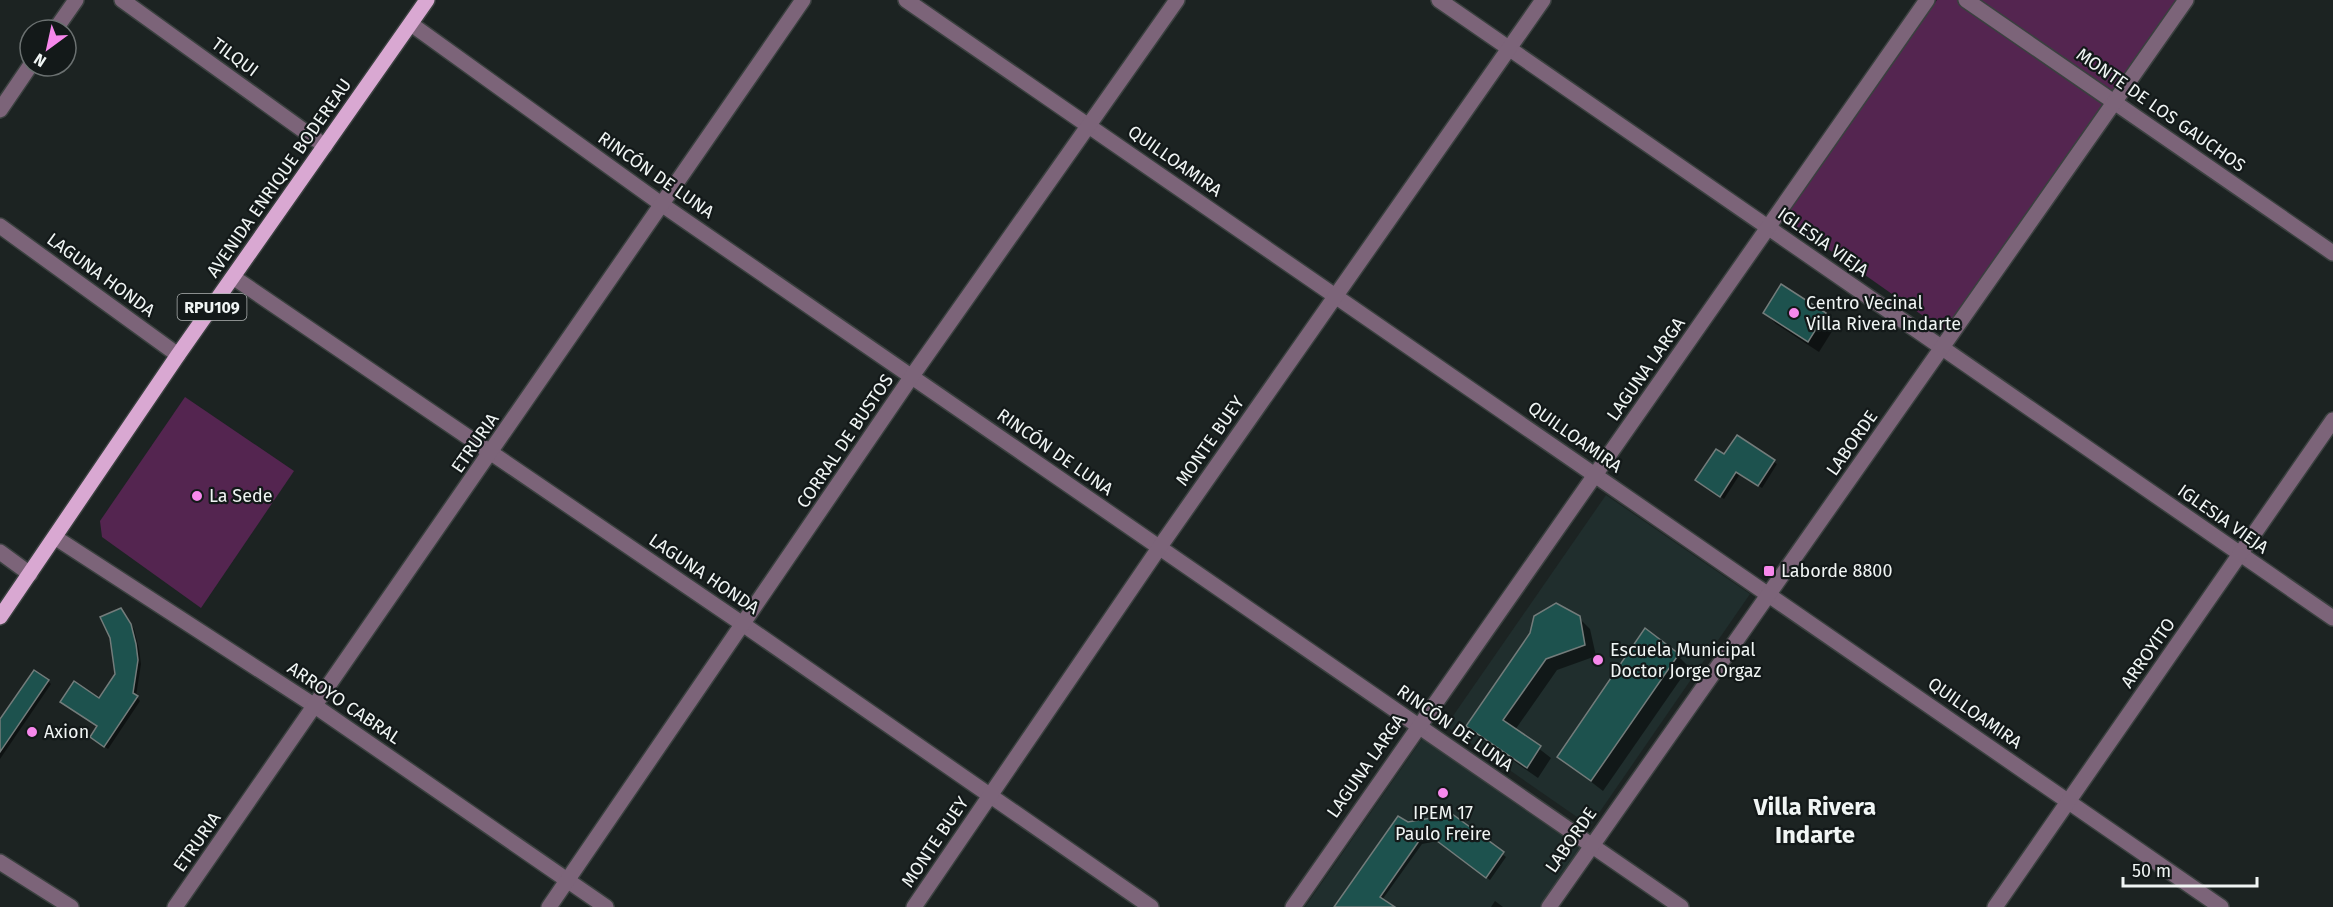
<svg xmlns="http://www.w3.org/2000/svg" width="2333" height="907" font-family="'Fira Sans',sans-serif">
	<rect width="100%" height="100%" fill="#1c2322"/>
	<!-- built -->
	<g fill="#202e2d">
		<polygon points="1606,495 1750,594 1590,826 1446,726"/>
		<polygon points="1422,739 1582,847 1543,907 1305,907"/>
	</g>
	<!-- green -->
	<g fill="#542550">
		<polygon points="1937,0 1957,0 2105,103 1946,332 1784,218"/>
		<polygon points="1980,0 2179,0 2113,93"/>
		<polygon points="185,397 294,471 201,608 102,537 100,521"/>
	</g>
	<!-- shadow -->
	<g fill="#0007">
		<polygon points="1782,286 1825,314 1836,325 1819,352 1776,324 1765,313"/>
		<polygon points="1737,437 1777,464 1762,488 1740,474 1724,499 1700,483 1724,456"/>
		<polygon points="121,610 134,629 139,649 141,664 136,696 140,701 108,749 95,740 99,727 99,700 117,674"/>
		<polygon points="1579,618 1590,629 1596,656 1557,670 1515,730 1551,758 1538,778 1479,737 1468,726"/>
		<polygon points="1678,656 1689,667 1603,791 1559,757"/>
		<polygon points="48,681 51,684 0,759 0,722"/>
		<polygon points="1444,810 1506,857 1490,880 1437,841 1422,844 1382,900 1392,907 1334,907 1408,824 1438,819"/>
		<polygon points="1495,901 1503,907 1491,907"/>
	</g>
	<!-- building -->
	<g fill="#1d524e" stroke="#737c7b" stroke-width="1.5">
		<polygon points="1781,284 1826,313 1808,342 1763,313"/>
		<polygon points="1737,435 1775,460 1758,486 1736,472 1720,497 1695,480 1716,449 1724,454"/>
		<polygon points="1556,603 1580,616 1585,645 1546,659 1503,720 1541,746 1527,768 1466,726 1530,633 1534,616"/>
		<polygon points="121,608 131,624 136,644 138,660 133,693 138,696 104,747 90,737 97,726 60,702 74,681 99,698 115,674 110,638 100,617"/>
		<polygon points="1645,628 1679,654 1591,781 1557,757"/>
		<polygon points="34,670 49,680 0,752 0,719"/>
		<polygon points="1444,808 1504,852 1486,878 1433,838 1419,841 1380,897 1395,907 1334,907 1398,816 1408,822 1437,817"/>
	</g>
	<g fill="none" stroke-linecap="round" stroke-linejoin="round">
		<!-- minor casing -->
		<g stroke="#3a403f" stroke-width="18">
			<g id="minor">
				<polyline points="122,0 325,146"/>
				<polyline points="906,0 2221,907"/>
				<polyline points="1439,0 2333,618"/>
				<polyline points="1966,0 2333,253"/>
				<polyline points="411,24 664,206 1681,907"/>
				<polyline points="55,30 76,0"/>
				<polyline points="0,110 30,66"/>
				<polyline points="0,226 178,355"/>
				<polyline points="233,277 744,625 1151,907"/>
				<polyline points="56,538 315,706 606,907"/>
				<polyline points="0,552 30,574"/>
				<polyline points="0,862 71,907"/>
				<polyline points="175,907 803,0"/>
				<polyline points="549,907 912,376 1177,0"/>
				<polyline points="914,907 1159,548 1543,0"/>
				<polyline points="1293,907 1927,0"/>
				<polyline points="1549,907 2186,0"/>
				<polyline points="1995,907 2333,420"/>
			</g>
		</g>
		<!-- primary casing -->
		<g stroke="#3a403f" stroke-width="18">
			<polyline id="primary" points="0,617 178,355 427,0"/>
		</g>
		<!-- minor -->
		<use href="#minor" stroke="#7c6479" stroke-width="15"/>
		<!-- primary -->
		<use href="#primary" stroke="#d9a8d2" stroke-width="15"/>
	</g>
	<!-- markers -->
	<g fill="#f788ec" stroke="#131919" stroke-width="2">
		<circle cx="1794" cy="313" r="6"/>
		<circle cx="197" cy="496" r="6"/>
		<rect x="1763" y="565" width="12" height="12" rx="3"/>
		<circle cx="1598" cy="660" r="6"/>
		<circle cx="32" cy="732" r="6"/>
		<circle cx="1443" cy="793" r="6"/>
	</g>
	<g text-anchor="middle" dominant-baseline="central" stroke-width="4.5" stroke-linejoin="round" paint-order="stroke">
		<!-- shield labels -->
		<rect fill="#131919" stroke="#aeb3b2" stroke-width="1.5" x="177.5" y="294" width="69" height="26" rx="4.5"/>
		<g font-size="16" font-weight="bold" fill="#f0f5f4">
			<text x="212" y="307">RPU109</text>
		</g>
		<!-- street labels -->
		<g font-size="18" fill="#f0f5f4" stroke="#131919">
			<text transform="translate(235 57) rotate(36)">TILQUI</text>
			<text transform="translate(2161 110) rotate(35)">MONTE DE LOS GAUCHOS</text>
			<text transform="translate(1175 161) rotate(35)">QUILLOAMIRA</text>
			<text transform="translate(656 175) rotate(35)">RINCÓN DE LUNA</text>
			<text transform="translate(279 178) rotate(-55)">AVENIDA ENRIQUE BODEREAU</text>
			<text transform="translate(1823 242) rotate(35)">IGLESIA VIEJA</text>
			<text transform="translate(101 275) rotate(36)">LAGUNA HONDA</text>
			<text transform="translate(1646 369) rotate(-55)">LAGUNA LARGA</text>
			<text transform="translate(1575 437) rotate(35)">QUILLOAMIRA</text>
			<text transform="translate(845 441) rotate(-56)">CORRAL DE BUSTOS</text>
			<text transform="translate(1210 441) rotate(-55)">MONTE BUEY</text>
			<text transform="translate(475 443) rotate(-55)">ETRURIA</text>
			<text transform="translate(1852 443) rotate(-55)">LABORDE</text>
			<text transform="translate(1055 452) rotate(35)">RINCÓN DE LUNA</text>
			<text transform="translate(2223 519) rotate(35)">IGLESIA VIEJA</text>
			<text transform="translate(704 574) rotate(34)">LAGUNA HONDA</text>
			<text transform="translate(2148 653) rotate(-55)">ARROYITO</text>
			<text transform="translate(344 703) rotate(34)">ARROYO CABRAL</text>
			<text transform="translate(1975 713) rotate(35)">QUILLOAMIRA</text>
			<text transform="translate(1455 728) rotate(35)">RINCÓN DE LUNA</text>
			<text transform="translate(1366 766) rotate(-55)">LAGUNA LARGA</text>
			<text transform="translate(1571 840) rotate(-55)">LABORDE</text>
			<text transform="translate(197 842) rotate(-55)">ETRURIA</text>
			<text transform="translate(935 842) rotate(-56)">MONTE BUEY</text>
		</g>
		<!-- poi labels -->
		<g font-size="18" fill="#f0f5f4" stroke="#131919" text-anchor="start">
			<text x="1806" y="303">Centro Vecinal<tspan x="1806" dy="21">Villa Rivera Indarte</tspan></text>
			<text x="209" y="496">La Sede</text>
			<text x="1781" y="571">Laborde 8800</text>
			<text x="1610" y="650">Escuela Municipal<tspan x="1610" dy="21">Doctor Jorge Orgaz</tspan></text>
			<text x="44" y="732">Axion</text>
			<text x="1443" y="813" text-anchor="middle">IPEM 17<tspan x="1443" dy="21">Paulo Freire</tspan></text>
		</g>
		<!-- district labels -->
		<g font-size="24" font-weight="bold" fill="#f0f5f4" stroke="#131919">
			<text x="1815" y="807">Villa Rivera<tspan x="1815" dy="28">Indarte</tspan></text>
		</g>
	</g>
	<!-- north arrow -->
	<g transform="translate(48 48) rotate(213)"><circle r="28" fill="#131919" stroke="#6b7171" stroke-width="1.5"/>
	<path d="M0-4.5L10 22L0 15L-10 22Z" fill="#f788ec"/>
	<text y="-9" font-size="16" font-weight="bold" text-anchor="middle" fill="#f0f5f4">N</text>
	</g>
	<!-- scale -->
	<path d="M2123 877v9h134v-9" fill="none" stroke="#f0f5f4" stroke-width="3"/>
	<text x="2132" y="877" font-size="18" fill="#f0f5f4" stroke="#131919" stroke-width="4.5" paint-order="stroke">50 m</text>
</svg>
